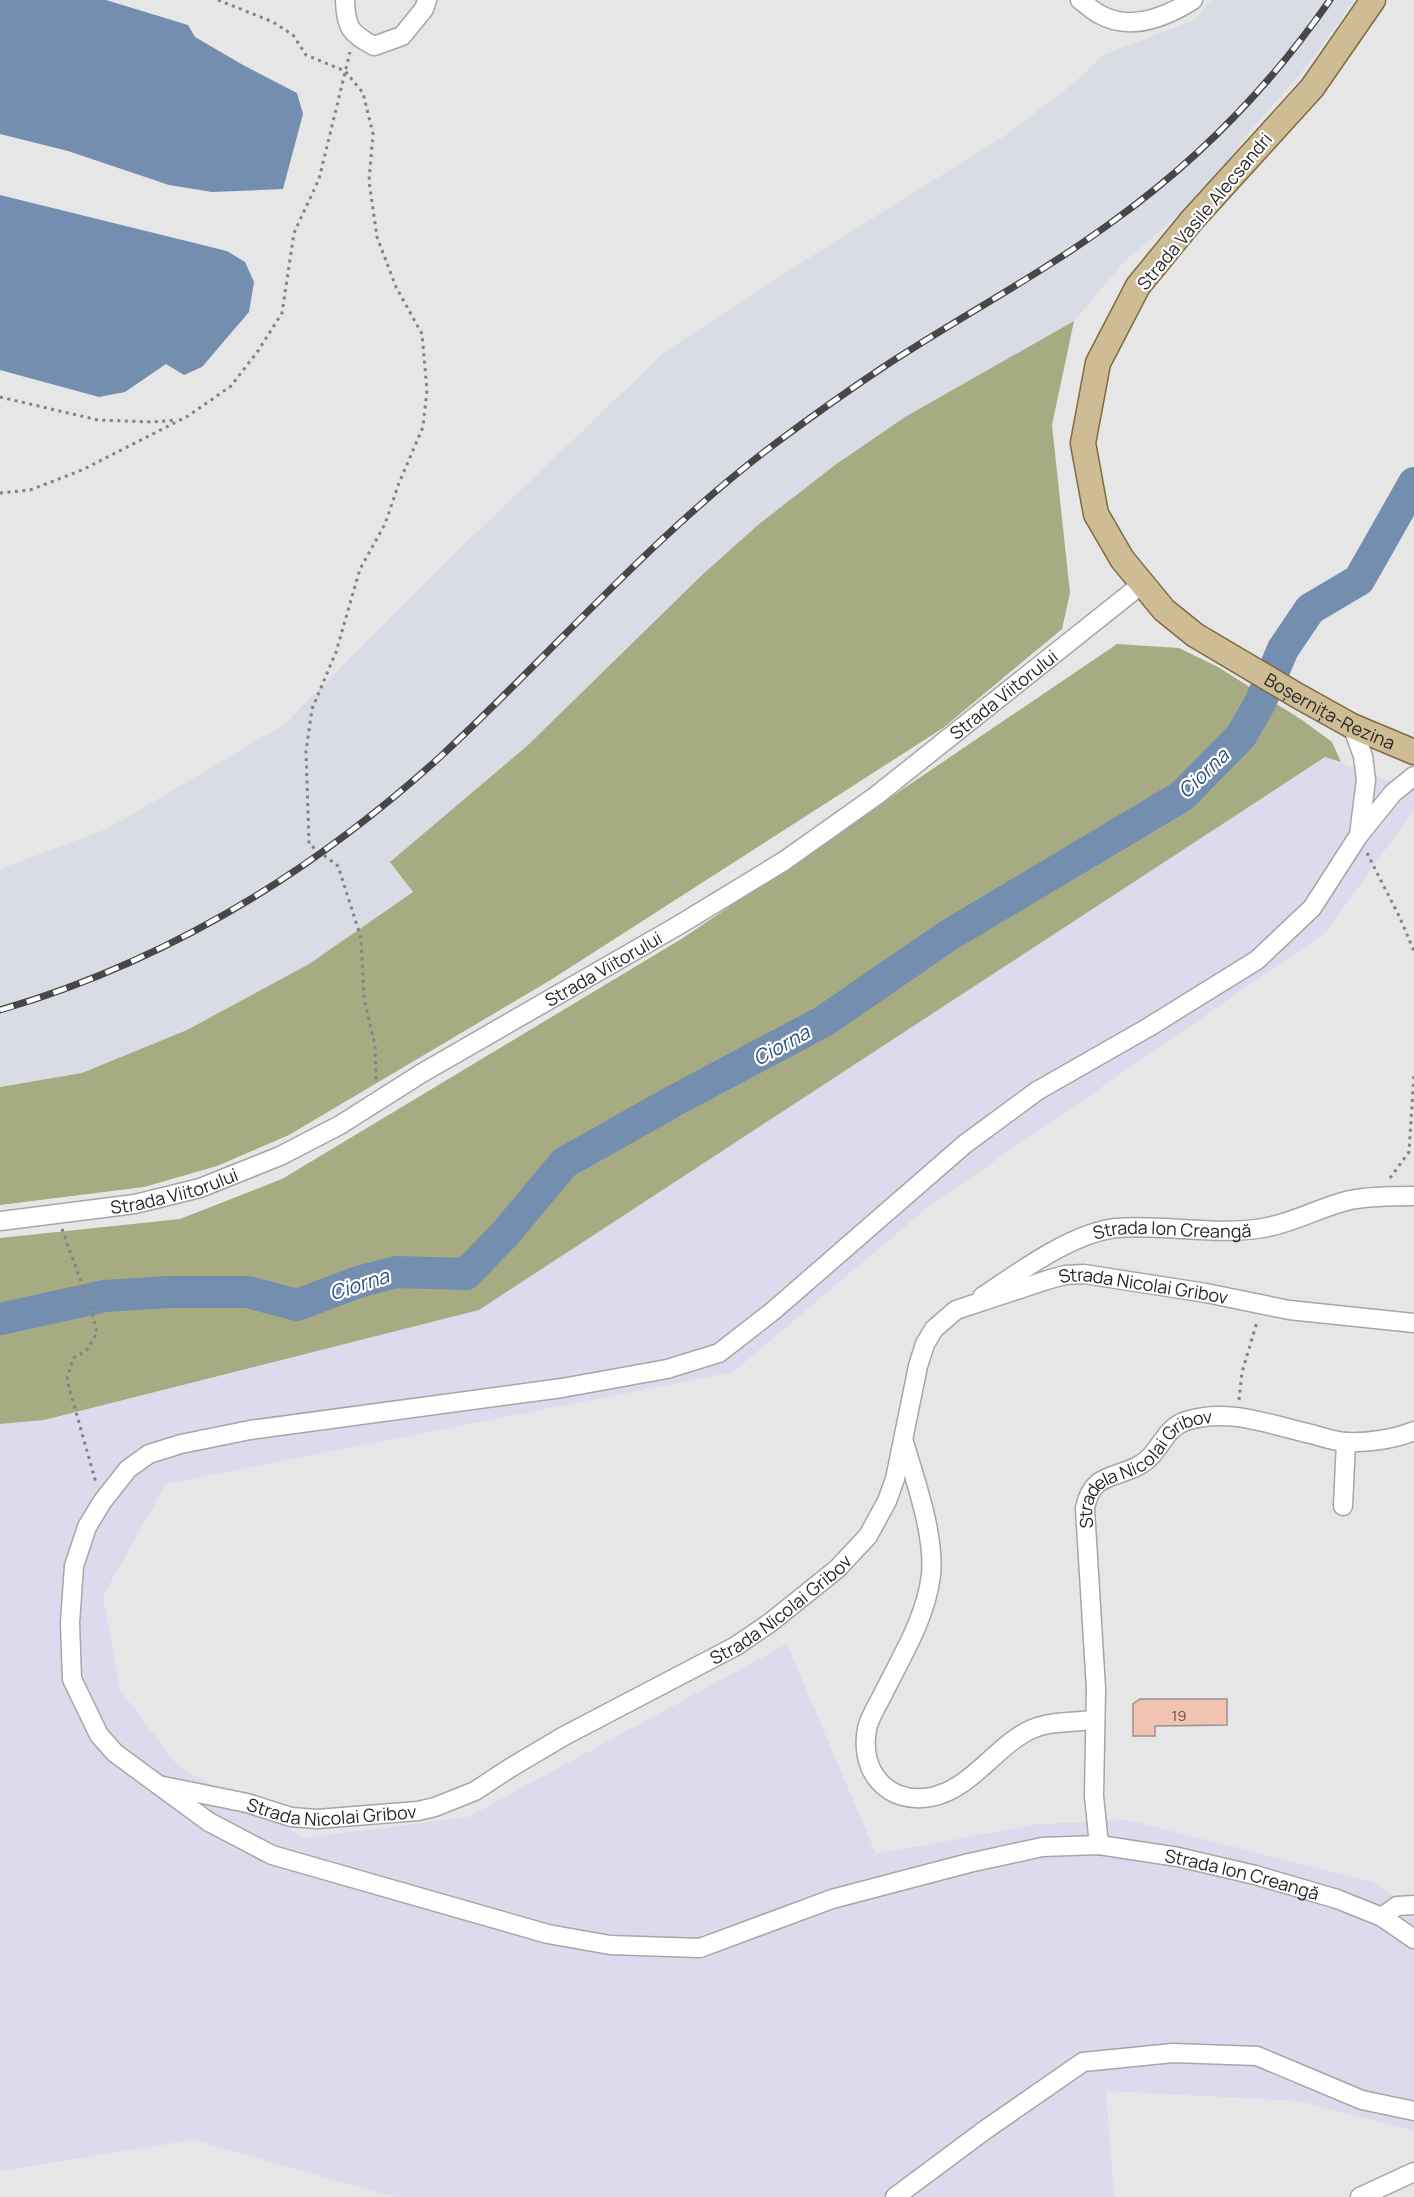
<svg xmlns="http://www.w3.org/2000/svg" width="1414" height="2197" font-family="Manrope,sans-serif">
	<rect width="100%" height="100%" fill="#e6e6e7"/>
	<!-- industrial -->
	<polygon fill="#dfd9ee" points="1325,757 1414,789 1414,810 1326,932 928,1207 733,1372 166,1484 103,1596 120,1690 178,1766 305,1838 468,1817 787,1644 876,1854 1039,1824 1128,1820 1373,1882 1414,1912 1414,2131 1299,2101 1106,2091 1114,2197 395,2197 193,2140 0,2171 0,1424 44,1420 479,1310"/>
	<!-- built -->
	<polygon fill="#d9dce4" points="1211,0 1355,0 1310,62 1253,128 1228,161 1179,214 1124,262 1074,321 905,417 835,465 759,524 702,575 527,746 390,862 413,892 309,964 187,1030 82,1073 0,1087 0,869 107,829 285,724 453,555 666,351 793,268 1009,133 1074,83 1103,55 1195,20"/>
	<!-- forest -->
	<g fill="#a7ab81">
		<polygon points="1074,321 1052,425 1070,593 1062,629 943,728 549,981 289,1135 217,1166 144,1187 0,1205 0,1087 82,1073 187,1030 309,964 413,892 390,862 527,746 702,575 759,524 835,465 905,417"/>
		<polygon points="1117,644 1179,648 1218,667 1302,720 1332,742 1341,762 1325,757 479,1310 44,1420 0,1424 0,1238 180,1219 282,1179 683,938"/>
	</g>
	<!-- water -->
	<g fill="#748eaf">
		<polygon points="0,0 106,0 188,25 195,37 243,65 297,93 303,114 283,189 212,192 169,185 68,151 0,134"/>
		<polygon points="0,195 227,251 245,262 254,282 249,312 202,367 184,375 166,364 125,392 99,397 0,370"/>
	</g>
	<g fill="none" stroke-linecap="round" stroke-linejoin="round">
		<!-- river -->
		<polyline stroke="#748eaf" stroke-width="32" points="0,1319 105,1296 168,1292 248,1292 297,1305 358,1282 396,1272 466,1274 504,1235 564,1163 672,1102 824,1021 949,935 1182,796 1241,736 1260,703 1283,649 1310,609 1359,580 1414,483"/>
	</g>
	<!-- building -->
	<polygon fill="#f1c4b2" stroke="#969494" stroke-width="1.5" points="1140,1699 1227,1699 1227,1725 1155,1726 1155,1736 1133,1736 1133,1704"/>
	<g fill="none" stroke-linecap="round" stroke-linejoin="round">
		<!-- minor casing -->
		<g stroke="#a5a6a7" stroke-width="21">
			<g id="minor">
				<path d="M345,0C346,28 350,33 374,46L402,36L424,9L427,0"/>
				<path d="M1080,0C1087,5 1093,11 1099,14C1130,32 1166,17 1193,0"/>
				<path id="s1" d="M1352,726L1363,756L1366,780L1359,835L1312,908L1257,960L1149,1027L1037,1091L965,1144L773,1311L719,1353L667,1369L562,1388L250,1430L181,1444L149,1454L128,1469L102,1502L87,1527L74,1566L70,1623L72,1679L99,1735L115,1753L209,1822L272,1855L548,1934L610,1945L700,1948L832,1899L969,1863L1042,1847L1099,1845L1178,1857L1255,1875L1337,1899L1382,1917L1414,1939"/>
				<polyline points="1359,835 1393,793 1414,776"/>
				<path id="s2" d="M0,1221L135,1204L200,1188L280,1156L340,1125L422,1073L679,925L784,861L877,795L1142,584"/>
				<path id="s3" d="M982,1297C1019,1272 1072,1233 1116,1228C1165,1224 1215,1236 1263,1228C1294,1223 1320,1207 1350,1200C1371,1196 1393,1196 1414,1196"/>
				<path d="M904,1442C915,1480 935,1535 931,1575C926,1617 903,1654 884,1692C879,1703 869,1717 867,1729C859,1771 887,1805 931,1797C972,1789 996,1745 1032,1729C1051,1721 1075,1722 1095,1720"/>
				<polyline points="1343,1506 1346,1442"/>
				<path id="s4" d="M163,1786L247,1803L291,1817L317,1819L418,1811L435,1807L475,1791L510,1768L564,1736L736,1646L771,1622L837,1569L868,1536L887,1501L895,1479L918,1366L925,1344L934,1329L956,1310L1047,1280L1065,1275L1084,1274L1206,1293L1289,1310L1414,1323"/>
				<path id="s5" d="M1099,1845L1094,1796L1096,1689L1085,1508C1092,1474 1112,1479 1138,1466C1161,1454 1162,1429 1186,1421C1227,1407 1271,1425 1311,1434C1323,1437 1335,1442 1347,1442C1368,1443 1394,1439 1414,1431"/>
				<polyline points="1382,1917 1397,1906 1414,1905"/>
				<polyline points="895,2197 985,2130 1083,2062 1173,2053 1257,2056 1362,2100 1414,2111"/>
				<polyline points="1360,2197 1414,2172"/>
			</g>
		</g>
		<!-- major casing -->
		<g stroke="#7f6b40" stroke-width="27">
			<g id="major">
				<path id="s6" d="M1373,0L1312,88L1192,220L1138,286L1098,363L1083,443L1096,514L1122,559L1164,610L1195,635L1298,696L1352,726L1414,752"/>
			</g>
		</g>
		<!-- path -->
		<g stroke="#838384" stroke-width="3" stroke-dasharray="3 4.5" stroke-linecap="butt">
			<polyline points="218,0 273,22 293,35 306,55 345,71 363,93 373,134 369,181 377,237 396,287 422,334 427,390 423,427 399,483 385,524 360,569 336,652 312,709 306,751 309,844 338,866 361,938 364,998 375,1046 376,1082"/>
			<polyline points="0,397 98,420 153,422 175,420"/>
			<polyline points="0,493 30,490 82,470 188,416 231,386 258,351 282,313 294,233 319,179 350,52"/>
			<polyline points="1367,853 1400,918 1414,951"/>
			<polyline points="1390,1178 1409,1152 1414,1075"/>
			<polyline points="62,1229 91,1309 97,1333 86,1351 73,1358 67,1380 96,1483"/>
			<polyline points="1239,1400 1242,1372 1257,1322"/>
		</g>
		<!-- minor -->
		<use href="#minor" stroke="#fff" stroke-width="18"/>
		<!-- major -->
		<use href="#major" stroke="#cebc94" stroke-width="24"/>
		<!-- rail casing -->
		<g stroke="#474748" stroke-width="7">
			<path id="rail" d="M0,1010C165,962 313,872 440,757C552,653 653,535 776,443C811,417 846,392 882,368C958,318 1038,276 1112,222C1196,162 1271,85 1330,0"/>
		</g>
		<!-- rail -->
		<use href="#rail" stroke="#fff" stroke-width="4.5" stroke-dasharray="14" stroke-linecap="butt"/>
	</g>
	<g text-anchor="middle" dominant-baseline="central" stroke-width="4.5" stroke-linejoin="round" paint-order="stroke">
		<!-- number labels -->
		<g font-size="15" fill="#5a4f4b">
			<text x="1179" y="1715">19</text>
		</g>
		<!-- street labels -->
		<g font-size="18" fill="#282829" stroke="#fff">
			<text transform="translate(1204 211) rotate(-50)">Strada Vasile Alecsandri</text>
			<text stroke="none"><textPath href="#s2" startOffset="1149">Strada Viitorului</textPath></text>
			<text stroke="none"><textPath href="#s6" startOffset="924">Boșernița-Rezina</textPath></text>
			<text stroke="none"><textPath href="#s2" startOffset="663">Strada Viitorului</textPath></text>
			<text stroke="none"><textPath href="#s2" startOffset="177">Strada Viitorului</textPath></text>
			<text stroke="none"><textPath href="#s3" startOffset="208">Strada Ion Creangă</textPath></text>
			<text stroke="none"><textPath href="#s4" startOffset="1233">Strada Nicolai Gribov</textPath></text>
			<text stroke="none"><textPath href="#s5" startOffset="410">Stradela Nicolai Gribov</textPath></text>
			<text stroke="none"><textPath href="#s4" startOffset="676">Strada Nicolai Gribov</textPath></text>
			<text stroke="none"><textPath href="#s4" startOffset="172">Strada Nicolai Gribov</textPath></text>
			<text stroke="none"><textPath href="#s1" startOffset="3048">Strada Ion Creangă</textPath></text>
		</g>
		<!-- water labels -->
		<g font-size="20" font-style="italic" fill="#2a507e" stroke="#fff">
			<text transform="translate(1203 773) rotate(-44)">Ciorna</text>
			<text transform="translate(781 1045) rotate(-29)">Ciorna</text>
			<text transform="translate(359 1284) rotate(-18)">Ciorna</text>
		</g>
	</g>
</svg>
